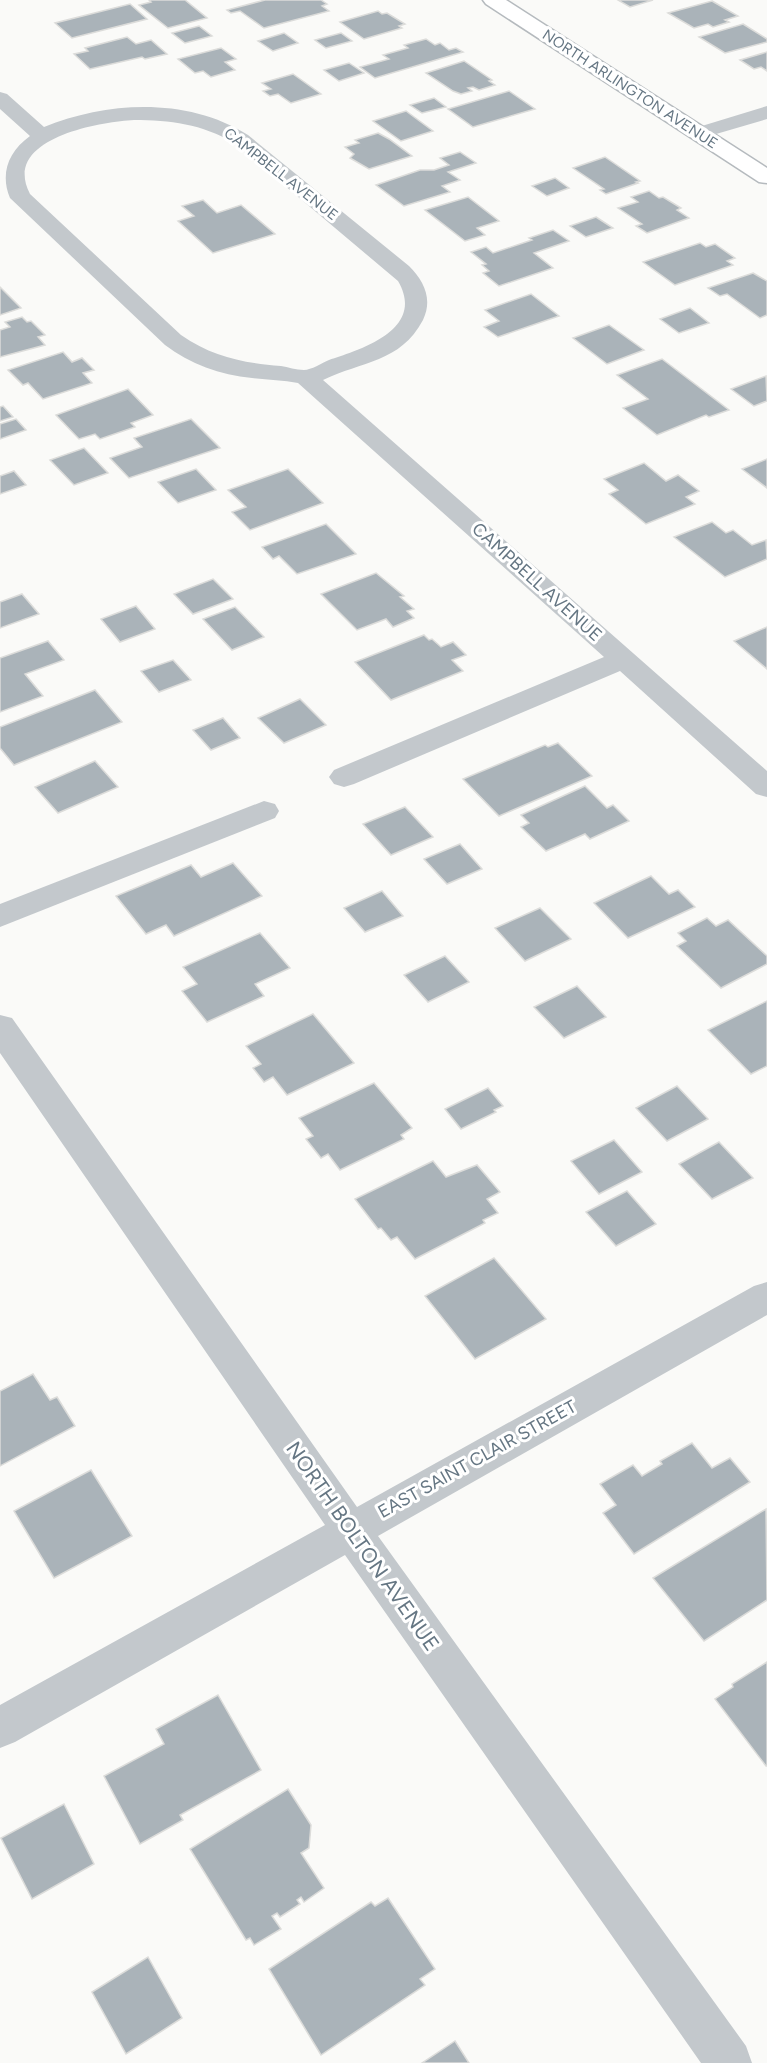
<svg xmlns="http://www.w3.org/2000/svg" width="767" height="2063" font-family="Figtree,sans-serif">
	<rect width="100%" height="100%" fill="#fafaf8"/>
	<!-- building -->
	<g fill="#aab3b9" stroke="#dcdcda" stroke-width="1.5">
		<polygon points="149,0 185,0 207,18 168,28 139,5 151,2"/>
		<polygon points="265,0 321,0 327,4 322,6 329,11 264,28 240,11 231,13 227,10"/>
		<polygon points="618,0 653,0 630,7"/>
		<polygon points="712,1 738,16 725,20 729,22 713,27 708,24 694,28 668,13"/>
		<polygon points="130,4 147,19 72,38 55,23"/>
		<polygon points="378,11 382,14 387,13 405,24 399,26 402,28 364,39 340,22"/>
		<polygon points="743,24 767,39 767,42 725,53 699,37"/>
		<polygon points="199,26 212,36 185,43 172,33"/>
		<polygon points="284,33 298,43 273,51 258,41"/>
		<polygon points="341,33 352,41 326,48 315,40"/>
		<polygon points="127,37 136,44 151,40 167,54 145,59 142,57 90,69 74,54 88,51 85,48"/>
		<polygon points="426,39 435,45 440,43 449,50 456,48 463,52 375,78 360,67 389,59 383,55 408,48 404,45"/>
		<polygon points="221,48 236,59 225,62 235,70 211,77 203,71 195,73 178,59"/>
		<polygon points="767,52 767,71 761,67 754,69 740,60"/>
		<polygon points="464,61 492,80 489,81 495,85 479,90 473,87 468,88 472,91 461,94 453,91 426,73"/>
		<polygon points="349,63 364,73 339,81 324,70"/>
		<polygon points="293,74 321,94 291,103 278,94 270,96 263,91 271,89 262,83"/>
		<polygon points="509,91 535,109 473,127 448,109"/>
		<polygon points="434,98 446,107 422,113 410,105"/>
		<polygon points="406,111 433,131 401,141 373,121"/>
		<polygon points="378,133 389,139 412,156 369,169 350,158 354,154 345,147 359,143 355,140"/>
		<polygon points="460,152 476,163 448,172 460,180 442,186 450,192 404,206 376,185 420,170 434,170 449,165 440,158"/>
		<polygon points="605,157 640,181 636,182 638,183 606,194 600,190 604,189 573,168"/>
		<polygon points="555,178 569,188 547,196 532,186"/>
		<polygon points="649,191 659,198 663,197 681,208 677,210 689,218 647,233 636,226 642,224 618,208 638,202 631,197"/>
		<polygon points="468,197 499,221 477,228 485,235 465,241 425,210"/>
		<polygon points="203,200 217,213 241,205 275,234 213,253 178,221 194,216 182,206"/>
		<polygon points="596,217 613,228 586,237 570,226"/>
		<polygon points="553,230 569,241 534,253 553,268 499,286 483,273 489,271 482,265 486,264 471,252 486,247 493,253 532,240 529,238"/>
		<polygon points="700,243 706,247 715,244 735,258 727,261 733,265 675,285 643,262"/>
		<polygon points="753,273 767,281 767,315 760,318 727,294 720,296 708,288"/>
		<polygon points="0,287 21,308 0,315"/>
		<polygon points="531,294 559,316 498,337 484,327 499,321 485,310"/>
		<polygon points="690,308 709,323 679,333 660,319"/>
		<polygon points="22,317 27,322 31,321 45,335 38,337 45,345 0,357 0,330 10,327 5,322"/>
		<polygon points="609,325 644,350 607,364 573,338"/>
		<polygon points="63,352 72,362 82,358 94,370 83,373 92,383 43,399 28,383 23,385 8,370"/>
		<polygon points="662,359 729,410 709,417 706,415 657,435 623,408 648,399 617,375"/>
		<polygon points="766,376 767,401 754,406 731,389"/>
		<polygon points="128,389 153,415 131,423 135,427 100,439 95,434 79,439 56,415"/>
		<polygon points="3,406 13,417 0,421 0,407"/>
		<polygon points="16,419 26,430 0,439 0,424"/>
		<polygon points="191,419 220,448 129,478 110,458 142,447 134,438"/>
		<polygon points="84,448 108,473 74,485 50,460"/>
		<polygon points="767,459 767,488 742,469"/>
		<polygon points="644,463 666,481 678,475 699,491 686,497 695,504 646,524 609,494 618,490 604,479"/>
		<polygon points="196,469 216,490 178,503 158,482"/>
		<polygon points="288,469 323,503 250,530 232,512 246,507 228,490"/>
		<polygon points="14,471 26,485 0,494 0,476"/>
		<polygon points="712,522 726,533 733,530 752,545 766,540 767,559 725,577 674,537"/>
		<polygon points="326,524 356,554 297,574 279,556 273,559 262,547"/>
		<polygon points="376,573 404,596 400,597 414,609 407,611 414,618 393,627 386,619 357,630 321,594"/>
		<polygon points="213,579 233,599 193,614 174,594"/>
		<polygon points="22,594 39,614 0,628 0,602"/>
		<polygon points="136,606 155,629 120,642 101,619"/>
		<polygon points="235,607 264,637 232,650 203,619"/>
		<polygon points="767,627 767,669 734,641"/>
		<polygon points="424,635 429,640 432,639 441,647 453,642 466,655 452,660 463,671 391,700 355,662"/>
		<polygon points="48,641 64,660 25,674 43,696 0,712 0,658"/>
		<polygon points="173,660 191,680 159,692 141,671"/>
		<polygon points="95,690 122,722 14,765 0,748 0,727"/>
		<polygon points="300,699 326,725 284,743 258,718"/>
		<polygon points="223,718 240,738 211,750 193,730"/>
		<polygon points="558,743 592,776 499,816 463,779 545,745 548,747"/>
		<polygon points="95,761 118,787 58,813 35,787"/>
		<polygon points="585,786 607,808 613,805 629,821 590,839 585,834 546,851 521,827 529,823 521,815"/>
		<polygon points="405,807 433,837 391,855 363,824"/>
		<polygon points="460,844 482,869 447,884 424,859"/>
		<polygon points="233,863 262,896 174,936 166,925 146,934 116,896 191,865 201,877"/>
		<polygon points="651,876 669,894 678,890 695,907 628,938 594,903"/>
		<polygon points="382,891 403,916 365,932 344,908"/>
		<polygon points="540,908 571,939 525,961 495,928"/>
		<polygon points="707,918 716,926 728,920 767,956 767,964 721,988 677,946 686,941 678,933"/>
		<polygon points="260,933 290,968 255,984 264,996 207,1022 182,991 197,984 183,967"/>
		<polygon points="445,956 469,982 428,1002 404,975"/>
		<polygon points="577,986 606,1017 564,1038 534,1007"/>
		<polygon points="767,1001 767,1066 751,1074 708,1030"/>
		<polygon points="313,1014 354,1063 287,1095 273,1077 264,1082 253,1068 261,1064 246,1046"/>
		<polygon points="374,1083 412,1128 401,1135 404,1139 340,1170 328,1154 321,1158 306,1139 313,1136 299,1118"/>
		<polygon points="677,1086 708,1119 667,1141 636,1108"/>
		<polygon points="488,1088 503,1106 494,1110 496,1112 461,1129 445,1109"/>
		<polygon points="614,1140 642,1172 599,1194 571,1161"/>
		<polygon points="719,1142 753,1178 712,1199 679,1164"/>
		<polygon points="433,1161 446,1177 477,1165 500,1192 487,1199 498,1213 483,1220 485,1223 415,1259 397,1237 391,1240 381,1228 378,1229 355,1199"/>
		<polygon points="627,1191 656,1224 616,1246 586,1212"/>
		<polygon points="494,1258 546,1319 475,1359 425,1296"/>
		<polygon points="33,1374 50,1400 57,1397 75,1426 0,1466 0,1391"/>
		<polygon points="692,1443 712,1468 730,1458 750,1482 634,1554 603,1513 616,1505 600,1484 633,1465 642,1476 662,1464 660,1461"/>
		<polygon points="91,1470 132,1536 54,1578 14,1511"/>
		<polygon points="766,1509 767,1600 704,1641 653,1578"/>
		<polygon points="767,1662 767,1766 766,1766 715,1699 733,1687 732,1684"/>
		<polygon points="218,1695 261,1770 180,1815 183,1820 140,1844 104,1776 164,1744 156,1729"/>
		<polygon points="288,1789 311,1825 309,1848 301,1853 324,1888 304,1902 301,1897 297,1900 300,1904 280,1917 277,1913 272,1916 281,1929 254,1945 250,1938 246,1940 190,1849"/>
		<polygon points="64,1804 94,1864 32,1899 1,1838"/>
		<polygon points="388,1898 435,1969 420,1979 425,1985 321,2055 269,1969 371,1902 375,1906"/>
		<polygon points="148,1957 182,2018 126,2054 92,1992"/>
		<polygon points="455,2041 469,2063 422,2063"/>
	</g>
	<g fill="none" stroke-linecap="round" stroke-linejoin="round">
		<!-- major casing -->
		<g stroke="#b5babe" stroke-width="3">
			<polygon id="major" points="483,0 506,0 767,168 767,183 759,182 486,4"/>
		</g>
		<!-- minor -->
		<g fill="#c3c8cc" fill-rule="evenodd">
			<path d="M0,92L7,94L44,127C108,101 188,97 248,135L409,266C424,281 433,299 423,320C400,363 362,361 323,380L767,771V797L756,794L620,671L354,784L344,787L334,784L329,777L334,770L604,657L298,383C283,380 267,380 252,378C220,375 190,364 165,345L10,198C0,174 8,152 30,136L0,109ZM134,120C170,120 202,124 234,143L398,281C426,329 363,349 329,360C322,363 311,370 304,370C296,370 288,367 281,366C243,363 213,357 181,335L30,194C1,139 98,122 134,120Z"/>
			<polygon points="767,106 767,119 699,139 692,137 688,133 692,129"/>
			<polygon points="264,801 275,804 279,811 275,818 0,927 0,904"/>
			<polygon points="0,1015 12,1018 357,1507 754,1286 767,1282 767,1315 378,1536 746,2046 752,2063 701,2063 345,1555 15,1742 0,1748 0,1705 325,1525 0,1053"/>
		</g>
		<!-- major -->
		<use href="#major" fill="#fff" fill-rule="evenodd"/>
	</g>
	<g text-anchor="middle" dominant-baseline="central" stroke-width="6" stroke-linejoin="round" paint-order="stroke">
		<!-- far-street labels -->
		<g font-size="15" fill="#657683" stroke="#fff">
			<text transform="translate(630 89) rotate(33)">NORTH ARLINGTON AVENUE</text>
			<text transform="translate(281 174) rotate(38)">CAMPBELL AVENUE</text>
		</g>
		<!-- street labels -->
		<g font-size="18" fill="#657683" stroke="#fff">
			<text transform="translate(537 582) rotate(42)">CAMPBELL AVENUE</text>
			<text transform="translate(477 1459) rotate(-29)">EAST SAINT CLAIR STREET</text>
		</g>
		<!-- near-street labels -->
		<g font-size="21" fill="#657683" stroke="#fff">
			<text transform="translate(363 1546) rotate(55)">NORTH BOLTON AVENUE</text>
		</g>
	</g>
</svg>
